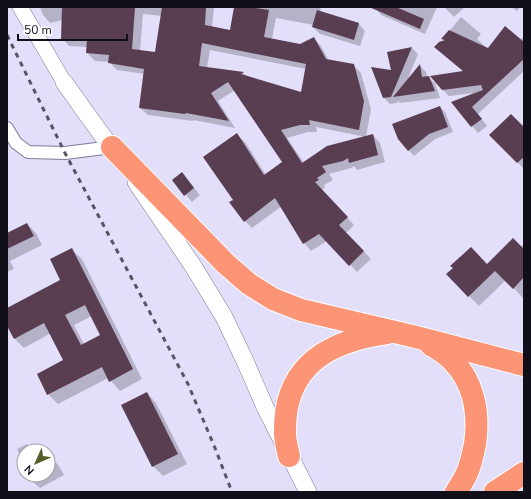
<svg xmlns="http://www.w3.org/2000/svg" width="531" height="499" font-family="'Nunito Sans',sans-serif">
	<rect width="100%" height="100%" fill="#e3dffb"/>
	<!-- shadow -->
	<g fill="#0003" fill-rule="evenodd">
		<path d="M40,7H214L212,27L231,31L235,7H321L320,12L359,24L365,31L360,46L320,34L313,27L314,25L276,18L272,39L301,45L313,38L321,46L329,61L353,65L361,73L371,109L366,137L373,135L380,143L385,162L357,170L354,166L351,168L329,174L333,180L324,185L325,187L322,190L354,225L346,233L371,259L357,272L327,241L311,251L304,243L282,206L252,228L245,221L234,200L237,135L245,142L266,175L283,162L235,90L218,101L235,128L193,120V121L148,115L140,108L145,74L117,70L109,62L95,61L87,53L88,47L69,46L62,38L63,20L50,23L43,15ZM143,14L162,16L156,53L140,51ZM210,50L306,69L302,94L247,77L243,73L207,68ZM316,127L366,137L304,163L287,138L308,132H317Z"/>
		<polygon points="376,7 437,7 425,34 381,15 376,9"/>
		<polygon points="444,7 465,7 454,17"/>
		<polygon points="511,7 520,7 517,11"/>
		<polygon points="461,17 481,34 477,39 488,49 520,40 524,36 524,71 478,114 487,126 478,133 452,102 473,93 449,96 443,90 464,72 435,47 445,41 443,39"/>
		<polygon points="412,48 418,54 407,81 420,66 426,72 427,77 435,83 440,98 400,103 398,101 397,103 390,104 384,98 392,71 389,52"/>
		<polygon points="440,107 445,112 453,132 435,139 414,156 398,138"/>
		<polygon points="524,128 524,169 491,135"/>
		<polygon points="173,180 188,180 200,195 192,202"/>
		<polygon points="27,224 36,233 42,245 10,261 14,269 7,272 7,234"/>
		<polygon points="523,245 524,297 523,298 506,280 479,306 448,275 487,265"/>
		<path d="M72,250L82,259L142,379L120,391L108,378L58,404L48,394L65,361L51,333L24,348L14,338L7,324V309L61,280ZM92,316L102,335L84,344L74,325Z"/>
		<polygon points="147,393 156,403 187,464 163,476 153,466"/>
		<polygon points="27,444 33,451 24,451 24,464 17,449"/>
		<polygon points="53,459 59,466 64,475 40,488 33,482 30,475 48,475 48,462"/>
	</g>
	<!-- building -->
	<g fill="#583e50" fill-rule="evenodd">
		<path d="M62,7H135L132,49L155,52L162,7H206L205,25L230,30L234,7H248L269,10L264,37L300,44L314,37L326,59L354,64L364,101L359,130L309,120L310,125H300L281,130L302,163L327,146L373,134L378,155L349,163L348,158L343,161L322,166L326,172L317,178L319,180L315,182L348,217L339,225L364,251L349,266L319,234L303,244L275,198L244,222L229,202L233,200L203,157L237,133L264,175L282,162L228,82L211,93L229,121L186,113L185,114L139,108L144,69L108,63L109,55L86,53L87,40L61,39ZM202,43L306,64L301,92L241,74L244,72L199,66Z"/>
		<polygon points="369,7 396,7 424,19 420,29"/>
		<polygon points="317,10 359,23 354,40 312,27"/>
		<polygon points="505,26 524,42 524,59 472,107 482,119 471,127 451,102 483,90 481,85 442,90 430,76 463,71 434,47 439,42 445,40 441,39 449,30 488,48"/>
		<polygon points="412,47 391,97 383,98 371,67 391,70 387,52"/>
		<polygon points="420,64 422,77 429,76 435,91 393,97"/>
		<polygon points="440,106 448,127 429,134 408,151 398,139 392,124"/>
		<polygon points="511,114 524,127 524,157 517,163 489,135"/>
		<polygon points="182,172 194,188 184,196 172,180"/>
		<polygon points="27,223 34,236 7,249 7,233"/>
		<polygon points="513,238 524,249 524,277 513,289 495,271 468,297 446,274 453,268 450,266 471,247 487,264"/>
		<path d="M72,248L133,369L109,382L102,367L47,395L37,374L63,360L44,323L14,339L7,326V308L60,280L50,259ZM85,305L100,335L81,345L65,315Z"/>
		<polygon points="147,392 178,454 152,467 121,405"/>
	</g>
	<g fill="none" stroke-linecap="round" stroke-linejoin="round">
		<!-- minor casing -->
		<g stroke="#7e7a98" stroke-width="14">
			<polyline id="minor" points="7,128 16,143 28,152 65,153 112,147"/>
		</g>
		<!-- tertiary casing -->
		<g stroke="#7e7a98" stroke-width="16">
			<polyline id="tertiary" points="20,7 64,82"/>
		</g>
		<!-- secondary casing -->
		<g stroke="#7e7a98" stroke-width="18">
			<g id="secondary">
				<polyline points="64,82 86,113 118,157"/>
				<polyline points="136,182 193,266 224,317 245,361 265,407 308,492"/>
			</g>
		</g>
		<!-- motorway casing -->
		<g stroke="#fff" stroke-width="24">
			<g id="motorway">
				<polyline points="112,147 226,264 249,284 273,299 301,310 412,336 524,365"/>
				<path d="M431,345C469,365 481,403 475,444C473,454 471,464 467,473C464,480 460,486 456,492"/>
				<path d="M289,456C287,448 285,440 285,432C284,366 328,341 387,333"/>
				<polyline points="495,492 524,473"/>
			</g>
		</g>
		<!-- minor -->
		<use href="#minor" stroke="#fff" stroke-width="12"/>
		<!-- tertiary -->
		<use href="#tertiary" stroke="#fff" stroke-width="15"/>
		<!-- secondary -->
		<use href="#secondary" stroke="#fff" stroke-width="17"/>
		<!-- motorway -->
		<use href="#motorway" stroke="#fc9476" stroke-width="22"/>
		<!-- rail -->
		<polyline stroke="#575465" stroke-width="3" stroke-dasharray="5 5" stroke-linecap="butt" points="7,35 65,153 188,384 215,448 232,492"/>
	</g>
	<!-- border -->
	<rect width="531" height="499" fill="none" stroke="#100e19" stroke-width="16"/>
	<!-- north arrow -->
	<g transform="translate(36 463) rotate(225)"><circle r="19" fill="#ffffff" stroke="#9f9fa3"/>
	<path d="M0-3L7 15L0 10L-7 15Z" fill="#565b29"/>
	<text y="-6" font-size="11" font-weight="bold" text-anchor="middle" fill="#100e19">N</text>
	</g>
	<!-- scale -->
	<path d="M18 34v6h109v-6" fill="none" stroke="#100e19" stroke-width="2"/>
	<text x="24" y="34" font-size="12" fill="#100e19" stroke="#ffffff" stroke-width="3" paint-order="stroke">50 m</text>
</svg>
